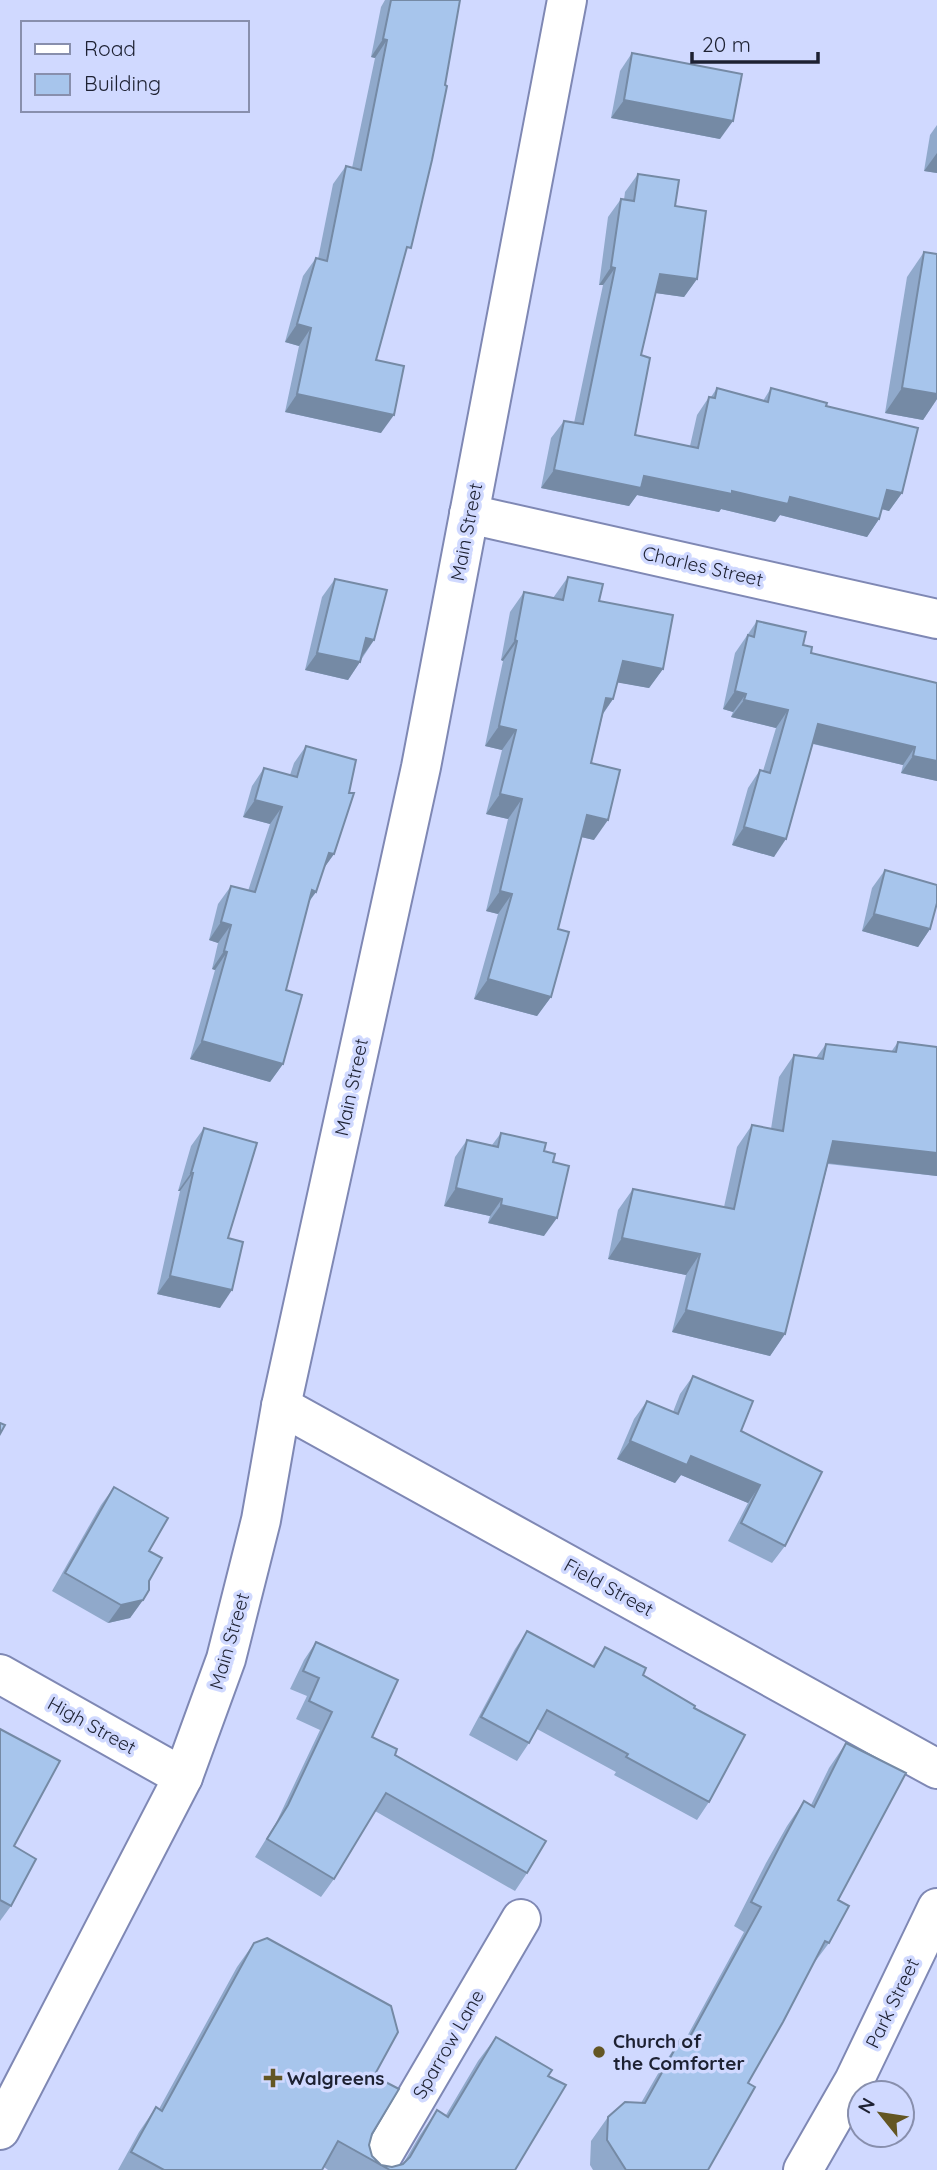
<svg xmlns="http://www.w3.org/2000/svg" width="937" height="2170" font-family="Quicksand,sans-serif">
	<rect width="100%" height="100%" fill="#d0d9ff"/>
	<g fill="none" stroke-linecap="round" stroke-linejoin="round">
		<!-- minor casing -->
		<g stroke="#7f88b4" stroke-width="42">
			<g id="minor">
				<polyline points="469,514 937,619"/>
				<polyline points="281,1406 937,1769"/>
				<polyline points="0,1674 183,1777"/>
				<polyline points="374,2170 521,1919"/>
				<polyline points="803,2170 854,2081 937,1908"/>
			</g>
		</g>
		<!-- major casing -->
		<g stroke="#7f88b4" stroke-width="42">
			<polyline id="major" points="0,2130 183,1777 226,1659 261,1520 281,1406 421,767 567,0"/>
		</g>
		<!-- minor -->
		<use href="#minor" stroke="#fff" stroke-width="38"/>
		<!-- major -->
		<use href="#major" stroke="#fff" stroke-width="38"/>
	</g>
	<!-- wall -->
	<g fill="#90a9cb">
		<polygon points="385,0 460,0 404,257 376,360 381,433 285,412 299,346 285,342 303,276 316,258 318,259 333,184 346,166 352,168 375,58 371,57 381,7"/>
		<polygon points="632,53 720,139 611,118 620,71"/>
		<polygon points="937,125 937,173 924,171 930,135"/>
		<polygon points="638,174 675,206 697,279 684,297 656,293 641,355 635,435 690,446 697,415 709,397 711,397 717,388 763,401 771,388 826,406 902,493 889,511 882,509 879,519 867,537 780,515 775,522 721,509 719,512 637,495 629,506 541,488 551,438 564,421 574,423 603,285 599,285 608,217 621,199 624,200 625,192"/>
		<polygon points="924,252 937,254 937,399 923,420 885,413 907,277"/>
		<polygon points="568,577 599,601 663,669 649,688 617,682 613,699 603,714 591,763 594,840 581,837 558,929 551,997 537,1016 474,999 498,914 486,911 508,819 486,814 502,750 485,746 503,661 501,660 510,612 524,592 553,598"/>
		<polygon points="335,579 374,640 348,680 305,670 322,597"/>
		<polygon points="757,621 803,645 811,653 937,683 937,781 901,773 903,765 813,744 774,857 732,845 748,788 760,770 763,771 776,728 731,717 733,712 723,709 735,653"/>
		<polygon points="306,746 334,854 324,868 316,892 309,902 286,990 283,1064 270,1082 190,1059 215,970 212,969 218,943 209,940 218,904 231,886 248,891 270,824 243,817 252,786 264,768 290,775 294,763"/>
		<polygon points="885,870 930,929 918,947 862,931 872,888"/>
		<polygon points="898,1042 937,1176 828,1164 785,1334 770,1356 672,1332 686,1275 608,1259 618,1210 633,1189 724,1207 737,1147 752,1125 771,1129 779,1077 794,1055 816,1058 826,1044 891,1052"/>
		<polygon points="204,1128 228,1238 220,1308 157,1294 180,1191 178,1191 191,1146"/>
		<polygon points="501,1133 544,1151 544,1236 488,1223 490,1216 444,1206 455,1157 467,1140 492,1145"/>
		<polygon points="693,1376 741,1431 785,1546 772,1563 728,1541 748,1503 681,1475 675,1483 617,1459 634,1419 647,1401 673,1412 680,1394"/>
		<polygon points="114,1487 149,1551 149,1581 143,1600 130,1618 108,1623 52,1591 101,1505"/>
		<polygon points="527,1631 592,1666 605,1647 643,1675 694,1708 709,1802 697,1820 614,1775 616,1772 537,1729 529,1743 517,1761 469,1735 515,1649"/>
		<polygon points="316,1642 372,1737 395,1755 527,1873 515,1891 375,1811 334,1879 321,1897 255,1857 276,1823 320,1730 296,1719 307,1696 290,1689 304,1660"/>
		<polygon points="0,1729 14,1846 11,1906 0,1921"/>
		<polygon points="846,1743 838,1900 829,1943 811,1967 748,2083 708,2170 593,2170 590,2165 591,2141 608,2117 641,2103 663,2065 680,2040 684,2042 744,1932 734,1926 766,1863 787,1826 804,1801 811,1805 829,1768"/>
		<polygon points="254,1943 374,2076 372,2134 369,2145 372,2156 381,2165 392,2167 403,2164 420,2135 437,2110 446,2115 478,2061 496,2037 548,2076 515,2170 328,2170 324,2167 322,2170 118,2170 139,2132 156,2107 159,2109 237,1967"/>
	</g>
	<!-- shaded-wall -->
	<g fill="#758aa5">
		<polygon points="383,39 387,40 375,58 371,57"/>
		<polygon points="624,100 733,121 720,139 611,118"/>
		<polygon points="937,153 937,173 924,171"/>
		<polygon points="611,267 615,268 603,285 599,285"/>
		<polygon points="660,274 697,279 684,297 648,292"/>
		<polygon points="297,324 311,328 299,346 285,342"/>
		<polygon points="902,388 937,394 937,399 923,420 885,413"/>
		<polygon points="297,394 394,415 381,433 285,412"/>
		<polygon points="554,470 644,476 732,491 790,497 879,519 867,537 780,515 775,522 721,509 719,512 637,495 629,506 541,488"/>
		<polygon points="887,490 902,493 889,511 874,507"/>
		<polygon points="366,638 374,640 361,658"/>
		<polygon points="515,640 517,641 503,661 501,660"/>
		<polygon points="317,653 360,662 348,680 305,670"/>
		<polygon points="623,661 663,669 649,688 609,681"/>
		<polygon points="735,691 746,694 733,712 723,709"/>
		<polygon points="606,698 613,699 599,719"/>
		<polygon points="744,700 788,710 776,728 731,717"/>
		<polygon points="818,724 915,747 903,765 806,742"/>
		<polygon points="499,726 516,730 502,750 485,746"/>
		<polygon points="913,756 937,761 937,781 901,773"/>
		<polygon points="500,794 522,799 508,819 486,814"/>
		<polygon points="255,800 282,807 270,824 243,817"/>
		<polygon points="587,815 608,820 594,840 573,835"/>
		<polygon points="744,827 786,839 774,857 732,845"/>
		<polygon points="329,853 334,854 321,872"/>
		<polygon points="312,890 316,892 303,909"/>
		<polygon points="500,891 512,894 498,914 486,911"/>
		<polygon points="874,914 930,929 918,947 862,931"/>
		<polygon points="221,922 231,925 218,943 209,940"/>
		<polygon points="224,951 227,952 215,970 212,969"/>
		<polygon points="488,979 551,997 537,1016 474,999"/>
		<polygon points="202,1041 283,1064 270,1082 190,1059"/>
		<polygon points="833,1141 937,1153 937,1176 818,1162"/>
		<polygon points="191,1173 193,1173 180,1191 178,1191"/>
		<polygon points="456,1188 502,1199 490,1216 444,1206"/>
		<polygon points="501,1205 557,1218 544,1236 488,1223"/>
		<polygon points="622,1238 700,1254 686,1275 608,1259"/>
		<polygon points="170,1276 232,1290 220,1308 157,1294"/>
		<polygon points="686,1310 785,1334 770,1356 672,1332"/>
		<polygon points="630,1441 691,1456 760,1485 748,1503 681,1475 675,1483 617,1459"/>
		<polygon points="143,1600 130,1618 108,1623 121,1605"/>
	</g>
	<!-- building -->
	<g fill="#a7c5ec" stroke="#758aa5" stroke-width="2">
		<polygon points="391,0 460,0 445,85 447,86 432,160 411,248 407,247 376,360 404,366 394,415 297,394 311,328 297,324 316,258 327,261 346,166 361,170 387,40 383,39"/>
		<polygon points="632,53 742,74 733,121 624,100"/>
		<polygon points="638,174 679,180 675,206 706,211 697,279 660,274 641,355 650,358 635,435 698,448 709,397 715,398 717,388 768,402 771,388 827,403 826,406 918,428 902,493 887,490 879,519 790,497 788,504 732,491 732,494 644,476 641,488 554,470 564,421 583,424 615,268 611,267 621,199 634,201"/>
		<polygon points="924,252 937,254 937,394 902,388"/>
		<polygon points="568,577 603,584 599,601 673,615 663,669 623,661 613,699 606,698 591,763 620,770 608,820 587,815 558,929 569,932 551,997 488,979 512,894 500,891 522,799 500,794 516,730 499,726 517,641 515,640 524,592 563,600"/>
		<polygon points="335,579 387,590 374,640 366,638 360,662 317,653"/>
		<polygon points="757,621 806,632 803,645 812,647 811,653 937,683 937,761 913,756 915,747 818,724 786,839 744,827 760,770 770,773 788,710 744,700 746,694 735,691 748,635 754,637"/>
		<polygon points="306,746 356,760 349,793 354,793 334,854 329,853 316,892 312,890 286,990 302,995 283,1064 202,1041 227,952 224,951 231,925 221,922 231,886 255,892 282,807 255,800 264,768 297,777"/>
		<polygon points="885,870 937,885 937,903 930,929 874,914"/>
		<polygon points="898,1042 937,1047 937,1153 833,1141 785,1334 686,1310 700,1254 622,1238 633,1189 734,1209 752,1125 783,1131 794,1055 823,1059 826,1044 896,1052"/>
		<polygon points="204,1128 257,1143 228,1238 243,1242 232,1290 170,1276 193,1173 191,1173"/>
		<polygon points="501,1133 546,1143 544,1151 555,1154 553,1162 569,1166 557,1218 501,1205 502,1199 456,1188 467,1140 498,1147"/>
		<polygon points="693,1376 753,1401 741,1431 822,1472 785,1546 741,1523 760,1485 691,1456 687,1465 630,1441 647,1401 678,1414"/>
		<polygon points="0,1423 5,1425 0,1434"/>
		<polygon points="114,1487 168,1518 149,1551 162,1558 149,1581 149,1590 143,1600 121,1605 65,1573"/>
		<polygon points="527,1631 594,1667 605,1647 646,1668 643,1675 695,1706 694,1708 745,1735 709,1802 626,1757 628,1754 547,1710 529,1743 481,1717"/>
		<polygon points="316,1642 398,1680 372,1737 397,1749 395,1755 546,1841 527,1873 386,1793 334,1879 267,1839 288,1805 332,1712 309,1701 319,1678 303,1671"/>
		<polygon points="0,1729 60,1761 14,1846 36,1859 11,1906 0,1900"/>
		<polygon points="846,1743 906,1773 838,1900 849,1906 829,1943 825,1941 783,2022 748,2083 755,2087 708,2170 626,2170 607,2140 608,2117 625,2102 645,2103 680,2040 686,2044 761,1907 751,1902 784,1838 804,1801 814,1807"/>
		<polygon points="267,1938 391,2006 398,2032 374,2076 399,2089 372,2134 369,2145 372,2156 381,2165 392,2167 403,2164 410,2157 437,2110 448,2117 496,2037 552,2070 548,2076 566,2085 515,2170 390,2170 338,2141 322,2170 164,2170 131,2152 156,2107 162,2111 254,1943"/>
	</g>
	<!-- markers -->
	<g fill="#635623" stroke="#d0d9ff" stroke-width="2.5">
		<circle cx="599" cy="2052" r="7"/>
		<path d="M269.5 2067.5h7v7h7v7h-7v7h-7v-7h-7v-7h7z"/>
	</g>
	<g text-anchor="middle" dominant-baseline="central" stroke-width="7" stroke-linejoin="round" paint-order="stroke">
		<!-- street labels -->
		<g font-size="19" fill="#1d2132" stroke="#d0d9ff">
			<text transform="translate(466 532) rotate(-79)">Main Street</text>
			<text transform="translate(703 566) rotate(13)">Charles Street</text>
			<text transform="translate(351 1087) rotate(-78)">Main Street</text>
			<text transform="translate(609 1587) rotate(29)">Field Street</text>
			<text transform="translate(229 1641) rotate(-74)">Main Street</text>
			<text transform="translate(92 1725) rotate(29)">High Street</text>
			<text transform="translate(892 2003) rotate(-64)">Park Street</text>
			<text transform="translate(448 2044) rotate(-60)">Sparrow Lane</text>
		</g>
		<!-- poi labels -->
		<g font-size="19" font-weight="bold" fill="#1d2132" stroke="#d0d9ff" text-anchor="start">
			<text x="613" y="2041">Church of<tspan x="613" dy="22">the Comforter</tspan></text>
			<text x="287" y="2078">Walgreens</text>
		</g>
	</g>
	<!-- legend -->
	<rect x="21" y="21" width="228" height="91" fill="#d0d9ff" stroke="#888fad" stroke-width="2"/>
	<rect x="35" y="44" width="35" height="10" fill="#ffffff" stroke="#888fad" stroke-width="2"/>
	<text x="84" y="56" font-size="21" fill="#1d2132">Road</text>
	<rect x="35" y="74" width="35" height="21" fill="#a7c5ec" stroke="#888fad" stroke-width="2"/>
	<text x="84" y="91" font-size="21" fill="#1d2132">Building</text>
	<!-- north arrow -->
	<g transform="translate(881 2114) rotate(300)"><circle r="33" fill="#d0d9ff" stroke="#888fad" stroke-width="2"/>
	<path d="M0-5L12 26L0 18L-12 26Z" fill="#635623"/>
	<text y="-10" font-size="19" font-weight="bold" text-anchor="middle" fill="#1d2132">N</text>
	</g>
	<!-- scale -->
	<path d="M692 52v10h126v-10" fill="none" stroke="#1d2132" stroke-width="3.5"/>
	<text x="702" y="52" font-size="21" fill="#1d2132" stroke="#d0d9ff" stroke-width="5" paint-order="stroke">20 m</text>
</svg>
